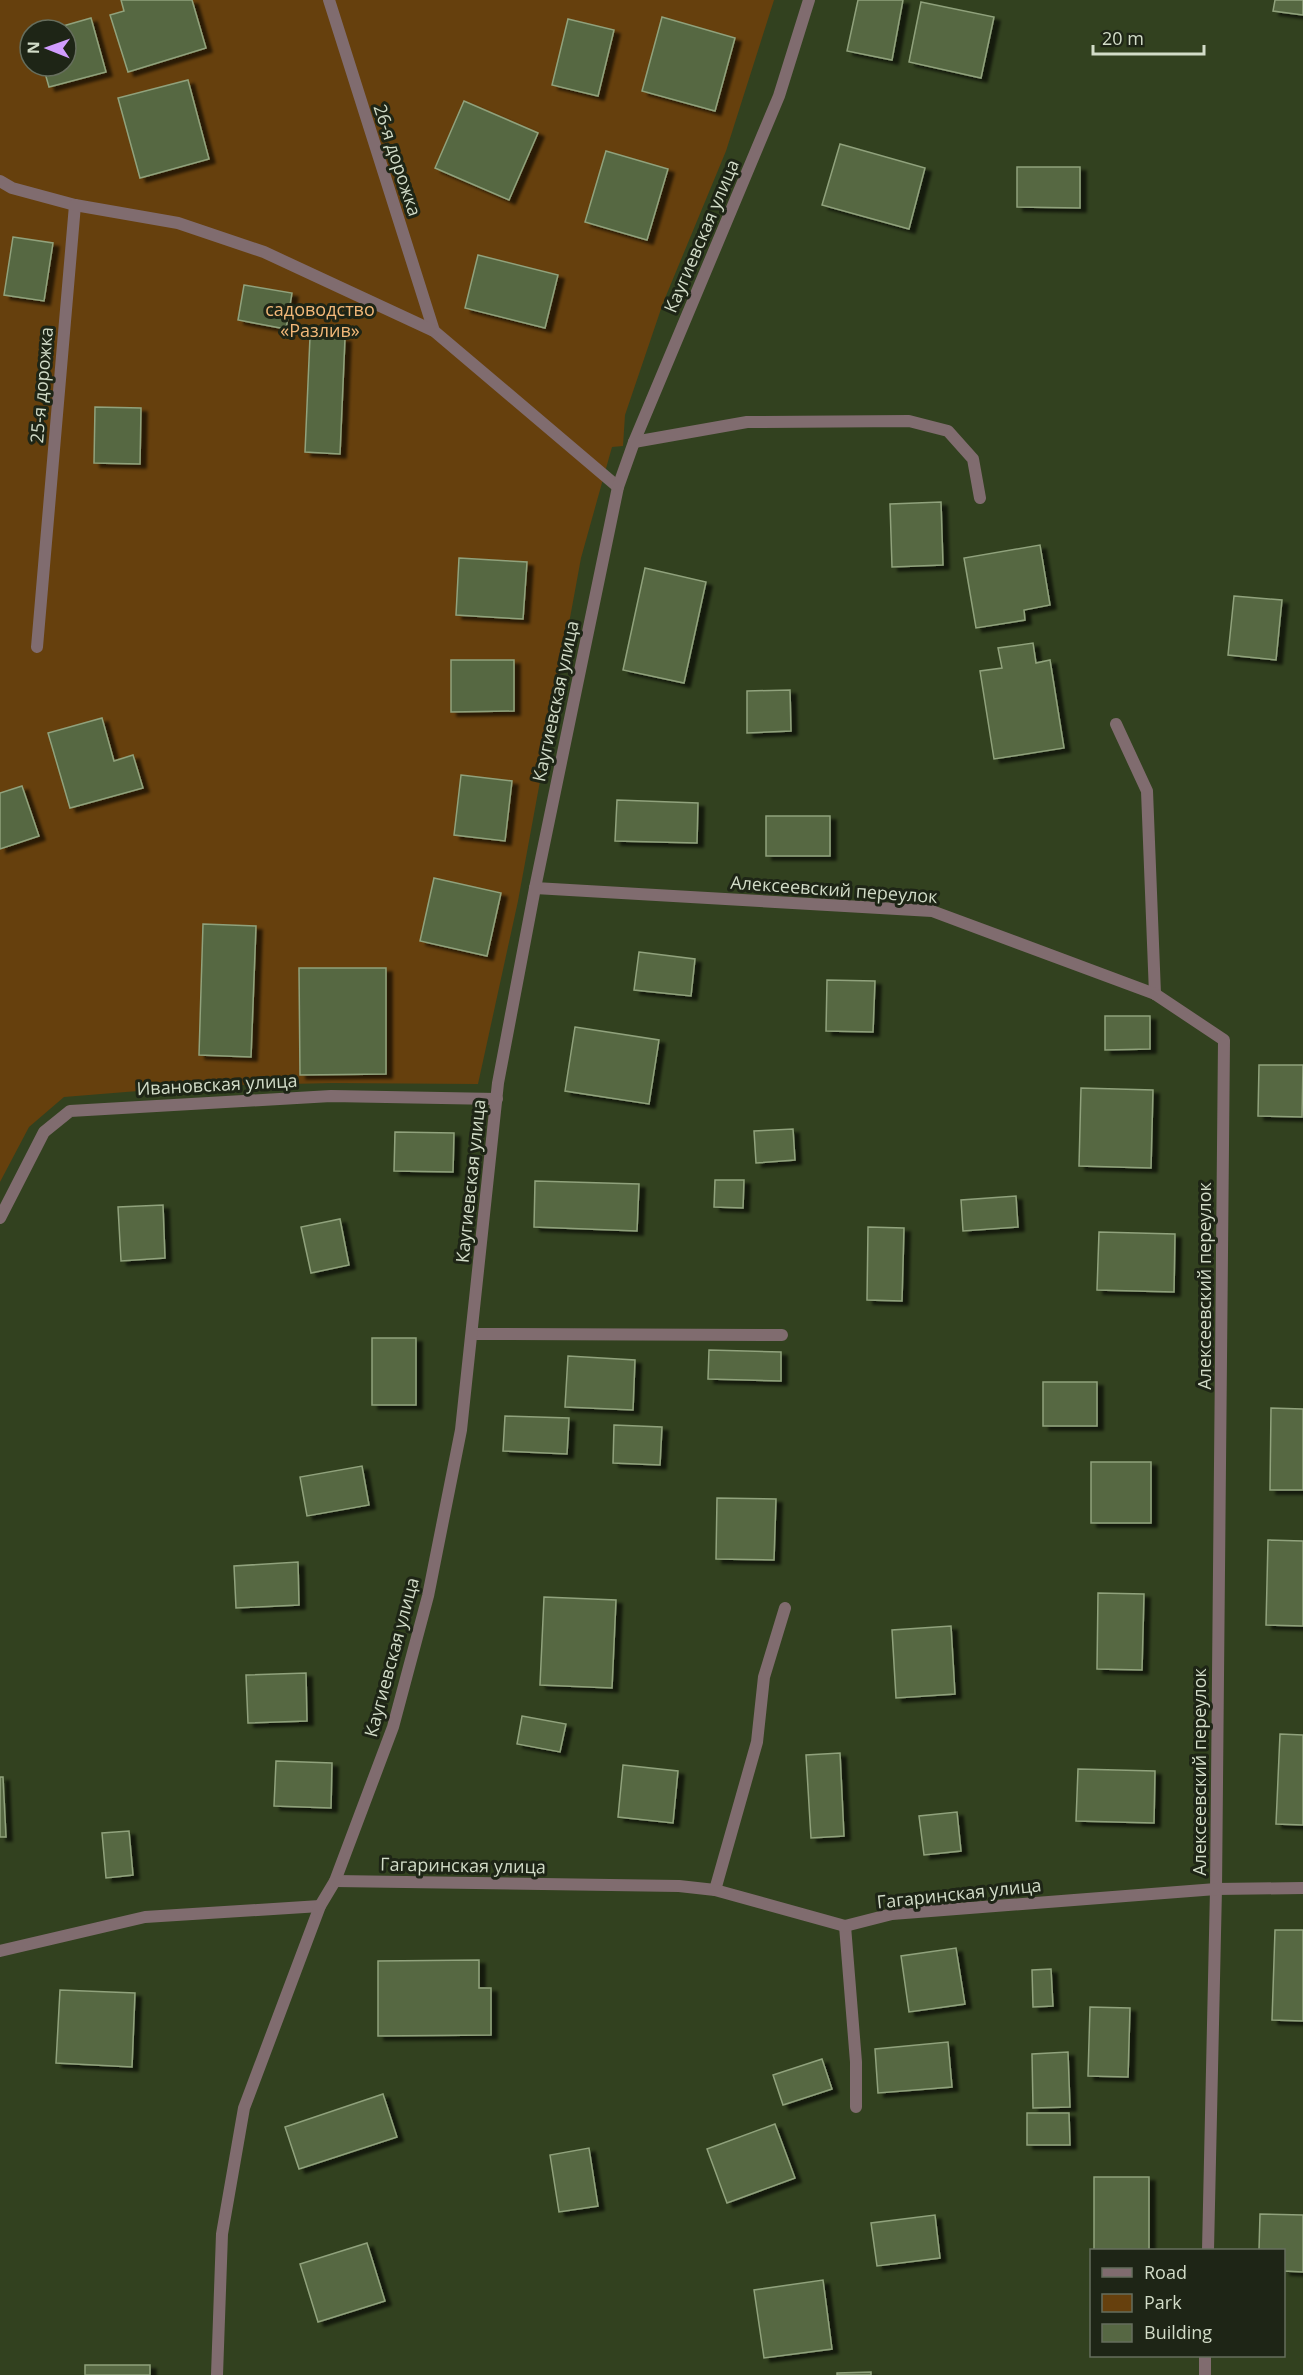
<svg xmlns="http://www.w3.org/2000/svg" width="1303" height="2375" font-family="'Open Sans',sans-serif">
	<defs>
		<filter id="shadow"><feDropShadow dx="6" dy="4" stdDeviation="1.5" flood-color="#0009"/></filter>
	</defs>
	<rect width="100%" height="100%" fill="#32411f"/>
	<!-- green -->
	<path fill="#66400d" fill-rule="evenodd" d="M0,0H774L726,151L663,303L625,415L623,446L612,447L581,558L518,901L478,1084L332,1083L200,1086L64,1097L29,1127L0,1182ZM30,30H66V66H30Z"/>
	<!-- building -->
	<g fill="#566743" stroke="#90a27c" stroke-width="1.5" filter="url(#shadow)">
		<polygon points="121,0 192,0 206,48 128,72 110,15 124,11"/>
		<polygon points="858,0 903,0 892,60 847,51"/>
		<polygon points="1275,0 1303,0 1303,15 1273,11"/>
		<polygon points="921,2 994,17 981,78 909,62"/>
		<polygon points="662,17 735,38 715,111 642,91"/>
		<polygon points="91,18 106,72 49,87 43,66 66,66 66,30 49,30"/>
		<polygon points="568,19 614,30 598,96 552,85"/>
		<polygon points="188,80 209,159 140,178 118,98"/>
		<polygon points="464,101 538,133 509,200 435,168"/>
		<polygon points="840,144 925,168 909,229 822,205"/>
		<polygon points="606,151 668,169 647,240 585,222"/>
		<polygon points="1017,167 1080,167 1080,208 1017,207"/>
		<polygon points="13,237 53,243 44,301 4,295"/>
		<polygon points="478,255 558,275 545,328 465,308"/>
		<polygon points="244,285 292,293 286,329 238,320"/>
		<polygon points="310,337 345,338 340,454 305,452"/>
		<polygon points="95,407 141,408 140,464 94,463"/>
		<polygon points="941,502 943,565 892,567 890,504"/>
		<polygon points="1040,545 1050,605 1024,610 1025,620 976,628 964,558"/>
		<polygon points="459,558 527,562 523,619 456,615"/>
		<polygon points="645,568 706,582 684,683 623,670"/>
		<polygon points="1234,596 1282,600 1276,660 1228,655"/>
		<polygon points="1033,643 1036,663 1050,660 1064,748 994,759 980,671 1002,668 998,648"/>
		<polygon points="451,660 514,660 514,711 451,712"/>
		<polygon points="790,690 791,731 747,733 747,691"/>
		<polygon points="102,718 114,761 133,755 143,788 70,808 48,733"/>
		<polygon points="461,775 512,781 505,841 454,835"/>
		<polygon points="22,786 39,836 0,849 0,793"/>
		<polygon points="617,800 698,803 697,843 615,841"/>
		<rect x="766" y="816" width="64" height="40"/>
		<polygon points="434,878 501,893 487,956 420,941"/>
		<polygon points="203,924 256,926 251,1057 199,1055"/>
		<polygon points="639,952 695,959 691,996 634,990"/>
		<polygon points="299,968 386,968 386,1074 300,1075"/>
		<polygon points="827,980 875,981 873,1032 826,1031"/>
		<polygon points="1105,1016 1150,1016 1150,1049 1105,1050"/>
		<polygon points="575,1027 659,1040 649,1104 565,1091"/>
		<polygon points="1259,1065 1303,1065 1302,1117 1258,1116"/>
		<polygon points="1081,1088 1153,1090 1151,1168 1079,1166"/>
		<polygon points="793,1129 795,1160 756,1163 754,1131"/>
		<polygon points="395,1132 454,1133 453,1172 394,1171"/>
		<polygon points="715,1180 744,1180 743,1208 714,1207"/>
		<polygon points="535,1181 639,1184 637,1231 534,1227"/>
		<polygon points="1016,1196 1018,1227 963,1231 961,1200"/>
		<polygon points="163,1205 165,1258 121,1261 118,1207"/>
		<polygon points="340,1219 349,1265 311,1273 301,1227"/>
		<polygon points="868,1227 904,1228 902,1301 867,1300"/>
		<polygon points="1099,1232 1175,1234 1174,1292 1097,1290"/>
		<rect x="372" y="1338" width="44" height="67"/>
		<polygon points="709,1350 781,1352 781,1381 708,1379"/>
		<polygon points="568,1356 635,1360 633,1410 565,1407"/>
		<rect x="1043" y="1382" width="54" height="44"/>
		<polygon points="1271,1408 1303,1409 1303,1490 1270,1490"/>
		<polygon points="505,1416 569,1418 567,1454 503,1451"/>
		<polygon points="614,1425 662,1427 660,1465 613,1463"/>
		<rect x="1091" y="1462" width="60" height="61"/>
		<polygon points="362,1466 369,1505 307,1516 300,1477"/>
		<polygon points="717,1498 776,1499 774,1560 716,1559"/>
		<polygon points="1268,1540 1303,1541 1303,1626 1266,1625"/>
		<polygon points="298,1562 299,1605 236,1608 234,1566"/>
		<polygon points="1098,1593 1144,1594 1142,1670 1097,1669"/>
		<polygon points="544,1597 616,1600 612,1688 540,1685"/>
		<polygon points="951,1626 955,1694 896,1698 892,1630"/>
		<polygon points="306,1673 307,1721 248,1723 246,1675"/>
		<polygon points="522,1716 566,1724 560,1752 517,1744"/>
		<polygon points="1280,1734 1303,1735 1303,1825 1276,1824"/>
		<polygon points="840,1753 844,1836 811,1838 806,1755"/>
		<polygon points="276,1761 332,1763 331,1808 274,1806"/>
		<polygon points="623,1765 678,1771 673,1823 618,1817"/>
		<polygon points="1078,1769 1155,1771 1154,1823 1076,1821"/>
		<polygon points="0,1777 3,1777 6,1837 0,1837"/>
		<polygon points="957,1812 961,1851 924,1855 919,1816"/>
		<polygon points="129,1831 133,1875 106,1878 102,1833"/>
		<polygon points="1275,1930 1303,1930 1303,2021 1272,2020"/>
		<polygon points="956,1948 965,2004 909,2012 901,1956"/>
		<polygon points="479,1960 479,1988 491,1988 491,2035 378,2036 378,1961"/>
		<polygon points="1051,1969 1053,2006 1033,2007 1032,1970"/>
		<polygon points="60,1990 135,1993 132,2067 56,2063"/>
		<polygon points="1090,2007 1130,2008 1128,2077 1088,2076"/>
		<polygon points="948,2042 952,2087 878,2093 875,2049"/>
		<polygon points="1068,2052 1070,2107 1033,2108 1032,2054"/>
		<polygon points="822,2059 832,2089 783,2105 773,2075"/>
		<polygon points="383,2094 397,2137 299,2169 285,2127"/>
		<polygon points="1027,2113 1069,2113 1070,2145 1027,2145"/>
		<polygon points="775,2124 795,2178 727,2203 707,2149"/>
		<polygon points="589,2148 598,2206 559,2212 550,2155"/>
		<rect x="1094" y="2177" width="55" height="73"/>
		<polygon points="1260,2214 1303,2215 1303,2272 1284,2271 1284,2250 1259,2250"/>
		<polygon points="935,2215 940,2258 877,2266 871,2223"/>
		<polygon points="367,2243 385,2301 318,2322 300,2264"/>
		<polygon points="823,2280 832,2349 764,2358 754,2290"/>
		<rect x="85" y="2365" width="65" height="10"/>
		<polygon points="871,2372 871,2375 837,2375 837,2373"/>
	</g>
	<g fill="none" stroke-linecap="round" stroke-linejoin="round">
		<!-- lane -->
		<g stroke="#806c6f" stroke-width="12">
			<polyline points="634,442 747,422 909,421 948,431 973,459 980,498"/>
			<polyline points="1116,724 1147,791 1155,994"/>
			<polyline points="472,1334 782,1335"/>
			<polyline points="715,1890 757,1742 764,1677 785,1608"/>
			<polyline points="845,1926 856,2062 856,2107"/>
		</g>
		<!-- street -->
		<g stroke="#806c6f" stroke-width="12">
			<polyline points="329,0 434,331"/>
			<polyline points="0,181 12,188 75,205 37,647"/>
			<polyline points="75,205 178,223 264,252 434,331 618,487"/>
			<polyline points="535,888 932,911 1155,994 1224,1040 1216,1889 1208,2250"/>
			<polyline points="0,1218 44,1132 70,1111 331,1096 497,1099"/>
			<polyline points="335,1881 679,1886 715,1890 845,1926 892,1914 1216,1889 1303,1888"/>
			<polyline points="0,1951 145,1917 320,1906"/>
			<polyline points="217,2375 222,2234 244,2108 320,1906 335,1881 393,1727 428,1596 461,1430 498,1083 535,888 618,487 634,442 779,96 809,0"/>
			<polyline points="1205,2375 1205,2356"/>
		</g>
	</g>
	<g text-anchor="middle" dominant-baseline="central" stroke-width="6" stroke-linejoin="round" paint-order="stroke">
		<!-- street labels -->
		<g font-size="18" fill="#d2dcc8" stroke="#1e2516">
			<text transform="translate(398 160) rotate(72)">26-я дорожка</text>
			<text transform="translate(701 236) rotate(-67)">Каугиевская улица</text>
			<text transform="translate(41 385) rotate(-85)">25-я дорожка</text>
			<text transform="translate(555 701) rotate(-78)">Каугиевская улица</text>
			<text transform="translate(834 889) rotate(4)">Алексеевский переулок</text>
			<text transform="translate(217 1084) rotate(-3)">Ивановская улица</text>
			<text transform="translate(470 1181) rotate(-84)">Каугиевская улица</text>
			<text transform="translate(1204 1286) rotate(-90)">Алексеевский переулок</text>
			<text transform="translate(391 1657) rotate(-75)">Каугиевская улица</text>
			<text transform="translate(1199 1772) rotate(-90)">Алексеевский переулок</text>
			<text transform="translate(463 1865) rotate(1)">Гагаринская улица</text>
			<text transform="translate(959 1893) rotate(-6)">Гагаринская улица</text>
		</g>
		<!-- park labels -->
		<g font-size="18" fill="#f2b879" stroke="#1e2516">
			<text x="320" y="309">садоводство<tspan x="320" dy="21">«Разлив»</tspan></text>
		</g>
	</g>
	<!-- legend -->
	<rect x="1090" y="2249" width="195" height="108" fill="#1e2516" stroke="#666e5d" stroke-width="1.5"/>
	<rect x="1102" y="2268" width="30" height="9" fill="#806c6f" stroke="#666e5d" stroke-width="1.5"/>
	<text x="1144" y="2279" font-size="18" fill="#d2dcc8">Road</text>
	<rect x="1102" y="2294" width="30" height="18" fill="#66400d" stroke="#666e5d" stroke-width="1.5"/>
	<text x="1144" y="2309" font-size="18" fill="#d2dcc8">Park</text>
	<rect x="1102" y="2324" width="30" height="18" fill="#566743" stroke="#666e5d" stroke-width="1.5"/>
	<text x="1144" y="2339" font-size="18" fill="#d2dcc8">Building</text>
	<!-- north arrow -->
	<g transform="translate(48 48) rotate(271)"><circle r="28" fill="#1e2516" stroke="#666e5d" stroke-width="1.5"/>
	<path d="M0-4.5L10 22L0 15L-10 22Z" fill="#d19dfe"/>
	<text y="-9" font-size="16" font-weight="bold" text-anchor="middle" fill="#d2dcc8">N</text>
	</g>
	<!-- scale -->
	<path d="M1093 45v9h111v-9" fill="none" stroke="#d2dcc8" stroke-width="3"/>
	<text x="1102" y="45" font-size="18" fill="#d2dcc8" stroke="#1e2516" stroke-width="4.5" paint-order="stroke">20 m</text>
</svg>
